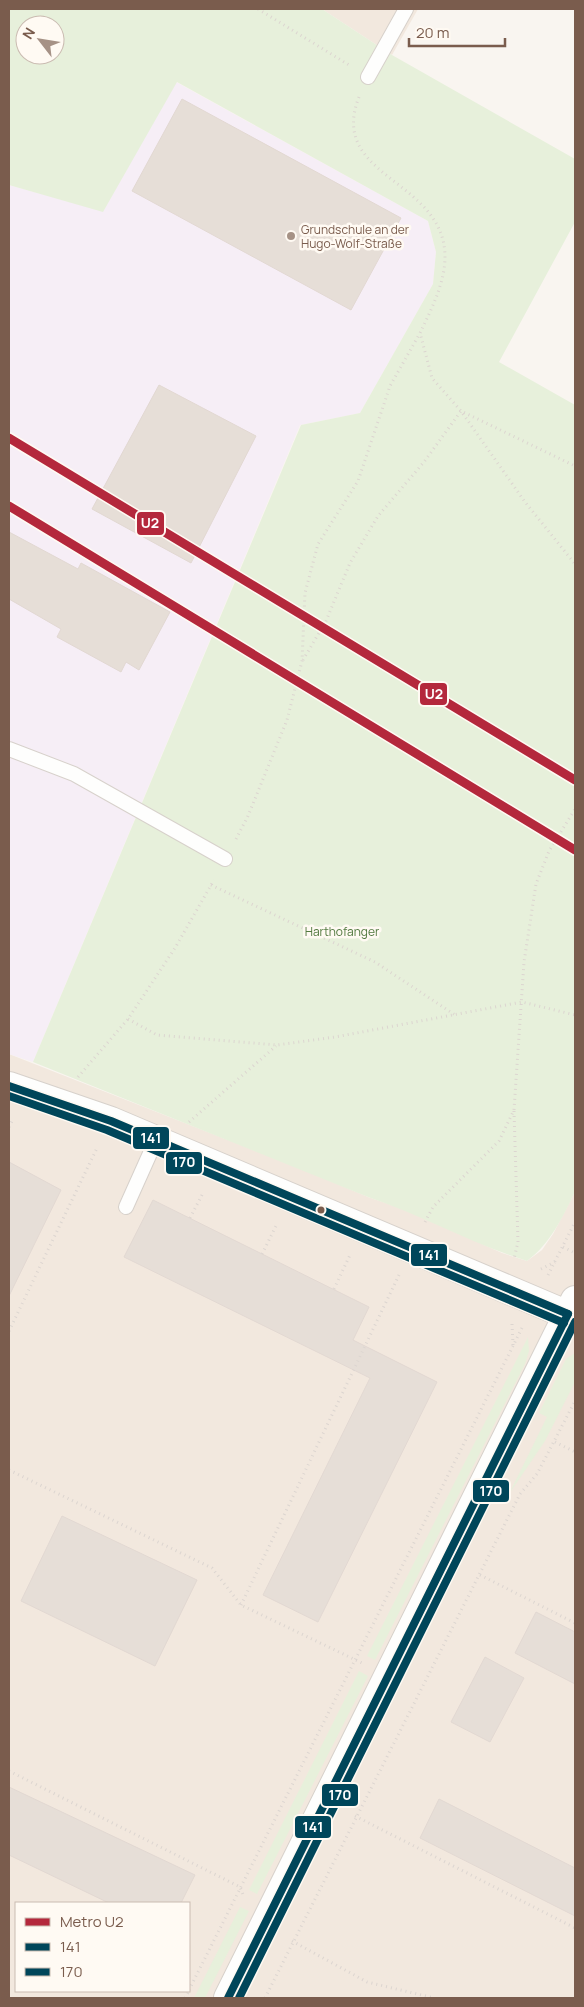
<svg xmlns="http://www.w3.org/2000/svg" width="584" height="2007" font-family="Manrope,sans-serif">
	<rect width="100%" height="100%" fill="#f9f5f0"/>
	<!-- residential -->
	<g fill="#f2e8de" fill-rule="evenodd">
		<polygon points="322,9 418,9 392,55"/>
		<path d="M9,1054L297,1167L368,1197L409,1211L502,1253L527,1261L542,1250L553,1234L575,1192V1998H9ZM16,1903H189V1991H16Z"/>
	</g>
	<!-- education -->
	<polygon fill="#f6eef6" points="176,82 428,221 436,252 433,284 360,413 300,425 33,1062 9,1054 9,185 103,211"/>
	<!-- green -->
	<g fill="#e7f0db" fill-rule="evenodd">
		<path d="M9,9H322L392,55L575,159V222L499,362L575,405V1192C562,1218 551,1243 527,1261C472,1244 422,1215 368,1197L33,1062L301,425L360,413L433,284L436,252L428,221L177,82L103,212L9,185ZM25,25H55V55H25Z"/>
		<polygon points="528,1337 529,1351 525,1364 375,1660 367,1656"/>
		<polygon points="575,1353 575,1382 545,1441 509,1494 547,1417 539,1413 566,1359"/>
		<polygon points="359,1671 368,1676 257,1894 249,1890"/>
		<polygon points="240,1907 249,1911 205,1998 194,1998"/>
	</g>
	<!-- building -->
	<g fill="#e6ded7" stroke="#e2d8d2">
		<polygon points="182,99 401,218 351,310 132,191"/>
		<polygon points="159,385 256,436 191,563 92,509"/>
		<polygon points="9,532 78,569 81,563 170,612 139,670 126,662 121,672 57,637 61,629 9,599"/>
		<polygon points="9,1162 61,1190 9,1296"/>
		<polygon points="153,1200 369,1307 353,1340 437,1382 318,1622 263,1595 370,1378 124,1257"/>
		<polygon points="62,1516 197,1580 155,1666 21,1601"/>
		<polygon points="536,1612 575,1632 575,1684 515,1653"/>
		<polygon points="485,1657 524,1678 490,1742 451,1722"/>
		<polygon points="9,1787 195,1875 181,1903 109,1903 9,1855"/>
		<polygon points="439,1799 575,1868 575,1916 420,1838"/>
	</g>
	<g fill="none" stroke-linecap="round" stroke-linejoin="round">
		<!-- service casing -->
		<g stroke="#d7d1cb" stroke-width="16">
			<g id="service">
				<polyline points="368,77 406,9"/>
				<polyline points="9,749 74,774 225,859"/>
				<polyline points="126,1207 156,1140"/>
			</g>
		</g>
		<!-- minor casing -->
		<g stroke="#d7d1cb" stroke-width="30">
			<polyline id="minor" points="9,1086 111,1121 575,1318"/>
		</g>
		<!-- tertiary casing -->
		<g stroke="#d7d1cb" stroke-width="30">
			<polyline id="tertiary" points="228,1998 575,1300"/>
		</g>
		<!-- path -->
		<g stroke="#dcd5d0" stroke-width="3" stroke-dasharray="1 4" stroke-linecap="butt">
			<polyline points="258,9 349,65"/>
			<path d="M359,97C327,178 445,179 445,257C445,283 431,310 420,333L432,378L461,411L575,466"/>
			<polyline points="303,660 326,621 350,563 378,516 424,462 461,411 525,502 575,564"/>
			<polyline points="236,839 248,816 287,720 302,661 305,593 318,544 358,481 390,386 420,333"/>
			<polyline points="211,885 375,962 455,1015"/>
			<polyline points="128,1019 157,1035 277,1045 335,1037 522,1002 575,1015"/>
			<polyline points="78,1077 128,1019 175,948 214,880"/>
			<polyline points="514,1111 518,1242 514,1259"/>
			<polyline points="189,1122 276,1046"/>
			<polyline points="9,1127 13,1119"/>
			<polyline points="190,1218 203,1193"/>
			<polyline points="425,1222 433,1207 499,1141 514,1110 524,962 536,884 549,851 575,809"/>
			<polyline points="563,1247 575,1253"/>
			<polyline points="262,1254 277,1224"/>
			<polyline points="541,1269 555,1262"/>
			<polyline points="548,1275 575,1222"/>
			<polyline points="334,1289 350,1255"/>
			<polyline points="512,1324 513,1345"/>
			<polyline points="9,1331 97,1148"/>
			<polyline points="555,1442 575,1452"/>
			<polyline points="9,1470 212,1568 241,1605 362,1663"/>
			<polyline points="480,1575 575,1623"/>
			<polyline points="241,1605 399,1275"/>
			<polyline points="9,1771 240,1887 244,1897"/>
			<polyline points="355,1816 575,1928"/>
			<polyline points="292,1941 367,1982 434,1998"/>
			<polyline points="189,1990 522,1328"/>
			<polyline points="185,1998 189,1991"/>
			<polyline points="265,1998 520,1494 537,1474 575,1401"/>
		</g>
		<!-- service -->
		<use href="#service" stroke="#fefefd" stroke-width="14"/>
		<!-- minor -->
		<use href="#minor" stroke="#fefefd" stroke-width="28"/>
		<!-- tertiary -->
		<use href="#tertiary" stroke="#fefefd" stroke-width="28"/>
		<!-- bus-1 casing -->
		<g stroke="#fffaf3" stroke-width="11">
			<g id="bus-1">
				<polyline points="9,1086 111,1121 568,1314"/>
				<polyline points="228,1998 568,1314"/>
			</g>
		</g>
		<!-- bus-2 casing -->
		<g stroke="#fffaf3" stroke-width="11">
			<g id="bus-2">
				<polyline points="9,1096 107,1130 564,1323"/>
				<polyline points="239,1998 575,1322"/>
			</g>
		</g>
		<!-- bus-1 -->
		<use href="#bus-1" stroke="#00465a" stroke-width="8"/>
		<!-- bus-2 -->
		<use href="#bus-2" stroke="#00465a" stroke-width="8"/>
		<!-- metro-1 casing -->
		<g stroke="#fffaf3" stroke-width="12">
			<g id="metro-1">
				<polyline points="9,438 575,780"/>
				<polyline points="9,506 575,850"/>
			</g>
		</g>
		<!-- metro-1 -->
		<use href="#metro-1" stroke="#b4283c" stroke-width="9"/>
	</g>
	<!-- markers -->
	<circle fill="#a69286" stroke="#fffaf3" stroke-width="2" cx="291" cy="236" r="5"/>
	<circle fill="#7a5c4d" stroke="#fffaf3" stroke-width="2" cx="321" cy="1210" r="4.5"/>
	<g text-anchor="middle" dominant-baseline="central" stroke-width="5" stroke-linejoin="round" paint-order="stroke">
		<!-- poi labels -->
		<g font-size="12" fill="#7a5c4d" stroke="#fffaf3" text-anchor="start">
			<text x="301" y="229">Grundschule an der<tspan x="301" dy="14">Hugo-Wolf-Straße</tspan></text>
		</g>
		<!-- park labels -->
		<g font-size="12" fill="#537a41" stroke="#fffaf3">
			<text x="342" y="931">Harthofanger</text>
		</g>
	</g>
	<g stroke="#fffaf3" stroke-width="2">
		<rect x="136" y="511" width="29" height="25" rx="5" fill="#b4283c"/>
		<rect x="419" y="682" width="29" height="24" rx="5" fill="#b4283c"/>
		<rect x="132" y="1126" width="38" height="24" rx="5" fill="#00465a"/>
		<rect x="165" y="1151" width="38" height="24" rx="5" fill="#00465a"/>
		<rect x="410" y="1243" width="38" height="24" rx="5" fill="#00465a"/>
		<rect x="472" y="1479" width="38" height="24" rx="5" fill="#00465a"/>
		<rect x="321" y="1783" width="38" height="24" rx="5" fill="#00465a"/>
		<rect x="294" y="1815" width="38" height="24" rx="5" fill="#00465a"/>
	</g>
	<g font-size="14" text-anchor="middle" font-weight="bold" fill="#fff">
		<text x="150" y="528">U2</text>
		<text x="434" y="699">U2</text>
		<text x="151" y="1143">141</text>
		<text x="184" y="1167">170</text>
		<text x="429" y="1260">141</text>
		<text x="491" y="1496">170</text>
		<text x="340" y="1800">170</text>
		<text x="313" y="1832">141</text>
	</g>
	<!-- border -->
	<rect width="584" height="2007" fill="none" stroke="#7a5c4d" stroke-width="20"/>
	<!-- legend -->
	<rect x="15" y="1902" width="175" height="90" fill="#fffaf3" stroke="#cabbb1"/>
	<rect x="25" y="1918" width="25" height="8" fill="#b4283c" stroke="#cabbb1"/>
	<text x="60" y="1927" font-size="15" fill="#7a5c4d">Metro U2</text>
	<rect x="25" y="1943" width="25" height="8" fill="#00465a" stroke="#cabbb1"/>
	<text x="60" y="1952" font-size="15" fill="#7a5c4d">141</text>
	<rect x="25" y="1968" width="25" height="8" fill="#00465a" stroke="#cabbb1"/>
	<text x="60" y="1977" font-size="15" fill="#7a5c4d">170</text>
	<!-- north arrow -->
	<g transform="translate(40 40) rotate(301)"><circle r="24" fill="#fffaf3" stroke="#cabbb1"/>
	<path d="M0-4L9 19L0 12L-9 19Z" fill="#a69286"/>
	<text y="-8" font-size="14" font-weight="bold" text-anchor="middle" fill="#7a5c4d">N</text>
	</g>
	<!-- scale -->
	<path d="M409 38v8h96v-8" fill="none" stroke="#7a5c4d" stroke-width="2.5"/>
	<text x="416" y="38" font-size="15" fill="#7a5c4d" stroke="#fffaf3" stroke-width="4" paint-order="stroke">20 m</text>
</svg>
